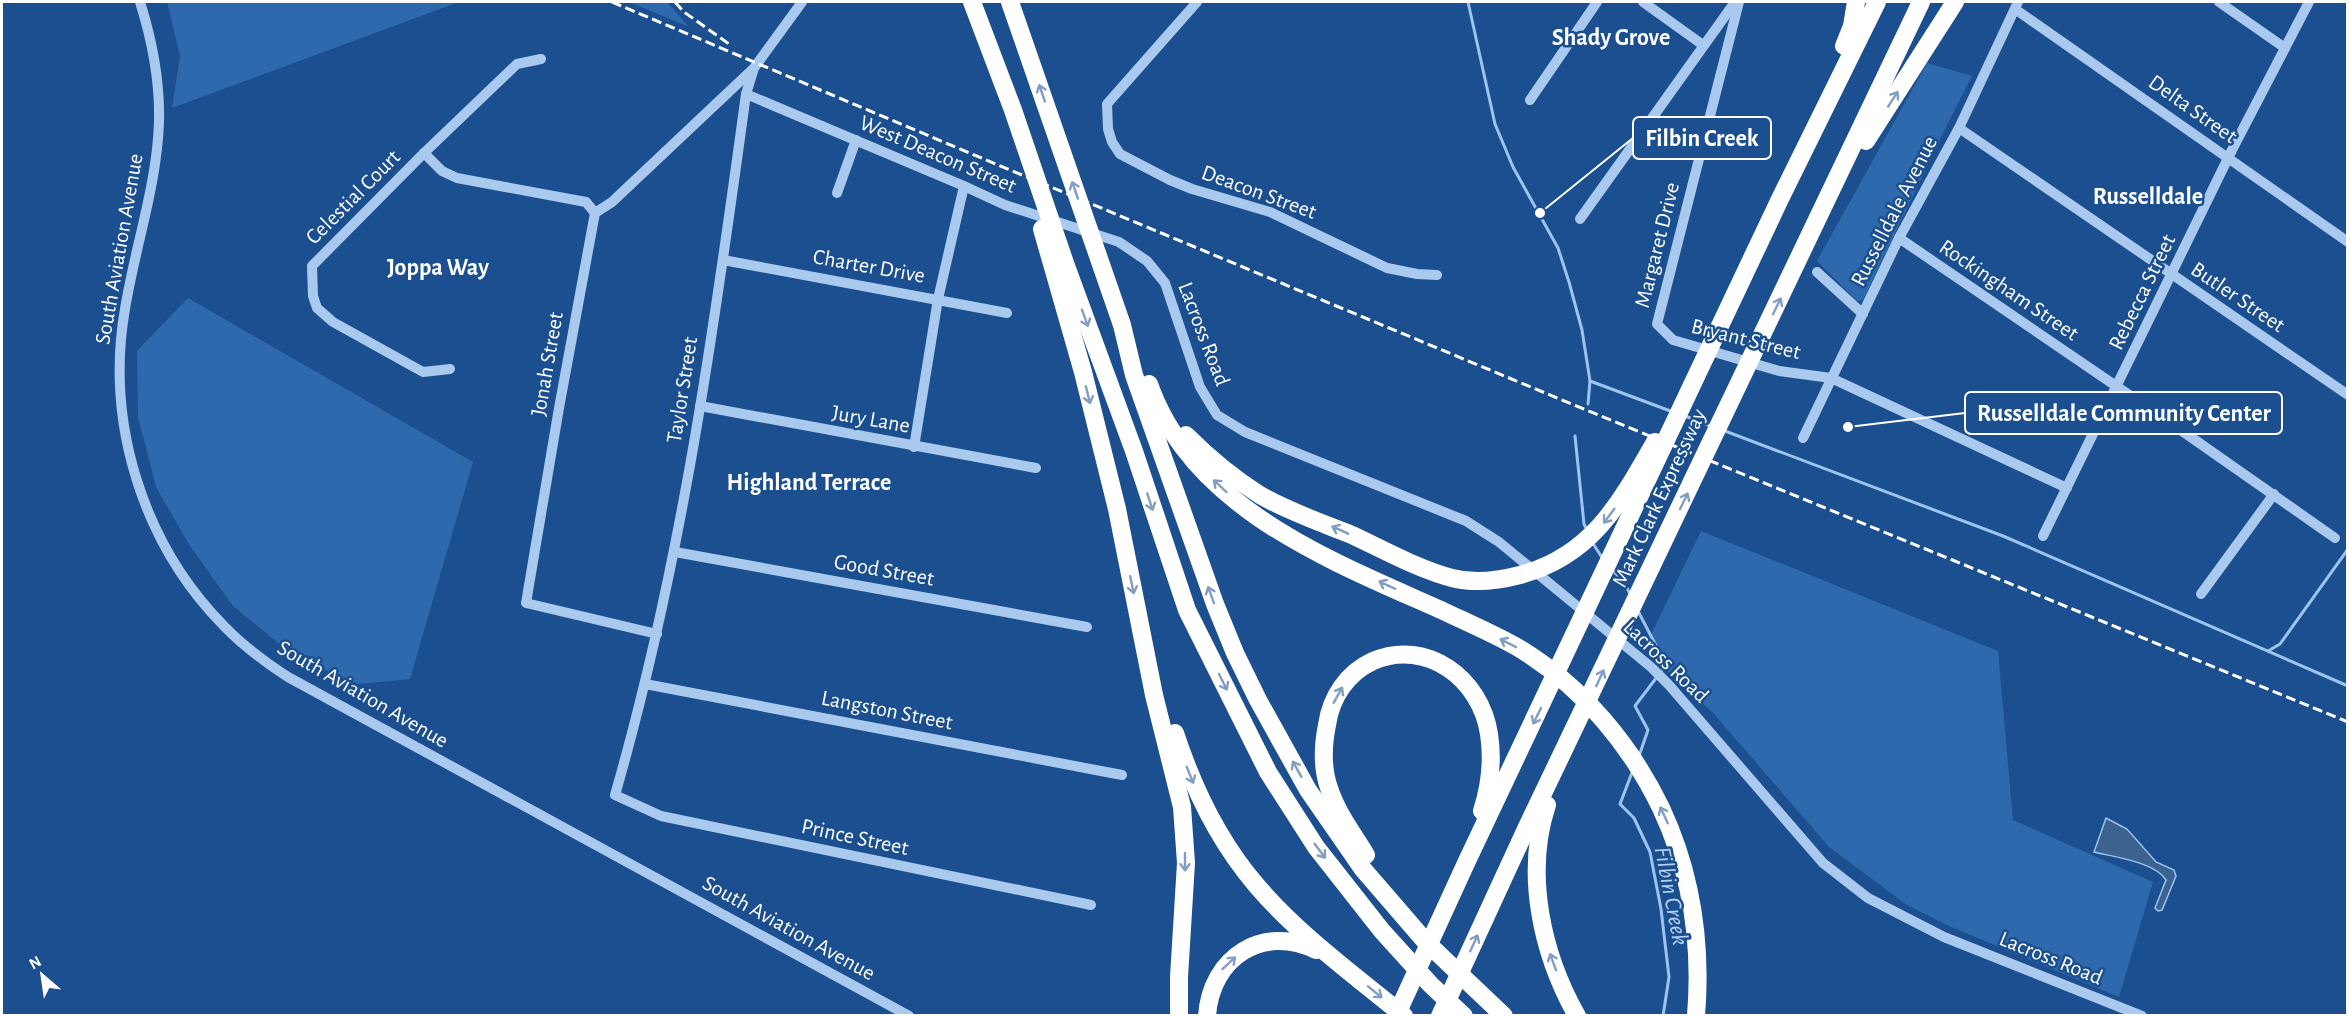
<svg xmlns="http://www.w3.org/2000/svg" width="2349" height="1017" font-family="'Alegreya Sans',sans-serif">
	<rect width="100%" height="100%" fill="#1b4f8f"/>
	<!-- green -->
	<g fill="#2e69ad">
		<polygon points="167,2 459,2 172,108 180,56"/>
		<polygon points="629,2 667,2 688,26 687,26"/>
		<polygon points="1927,63 1972,76 1947,125 1863,300 1857,301 1817,261"/>
		<polygon points="188,298 473,462 410,679 358,684 295,657 233,606 190,546 156,487 138,417 137,351"/>
		<polygon points="1701,531 1998,651 2013,820 2153,882 2119,997 1949,926 1907,905 1829,847 1714,714 1644,649"/>
	</g>
	<!-- water -->
	<path fill="#3c6290" stroke="#9cc4f0" stroke-width="1.5" d="M2106,818L2127,829L2156,862L2174,870L2176,876L2162,910L2158,911L2155,908L2166,880C2155,862 2114,857 2094,852Z"/>
	<g fill="none" stroke-linecap="round" stroke-linejoin="round">
		<!-- stream -->
		<g stroke="#9cc4f0" stroke-width="3">
			<polyline points="1468,2 1495,124 1513,167 1558,248 1569,282 1582,330 1590,381 1588,404"/>
			<polyline points="1590,381 1673,412"/>
			<polyline points="1685,416 1713,427"/>
			<polyline points="1725,431 2003,536 2348,686"/>
			<polyline points="1575,436 1584,524 1587,530"/>
			<polyline points="1592,542 1603,559"/>
			<polyline points="1611,568 1625,584 1630,594"/>
			<polyline points="1638,611 1666,665 1635,706 1648,730 1639,756"/>
			<polyline points="2268,651 2280,644 2348,549"/>
			<polyline points="1633,770 1620,804 1634,818 1650,852 1661,909 1669,977 1663,1016"/>
		</g>
		<!-- minor -->
		<g stroke="#a9c9ee" stroke-width="10">
			<path d="M140,2C152,40 160,82 159,122C157,185 135,247 125,309C105,423 143,544 224,626C243,646 265,662 288,677L909,1016"/>
			<path d="M802,2L754,68L746,94C714,330 681,566 615,795L661,816L1091,905"/>
			<polyline points="1197,2 1107,104 1108,129 1112,142 1120,154 1170,180 1192,189 1270,212 1387,268 1417,274 1437,275"/>
			<polyline points="1643,2 1703,45"/>
			<polyline points="1739,2 1657,324 1673,340 1779,371 1831,378 2067,488"/>
			<polyline points="2219,2 2285,48"/>
			<polyline points="2015,9 2348,242"/>
			<polyline points="746,94 964,186 1005,205 1119,242 1147,261 1165,283 1200,387 1217,415 1245,432 1466,521 1499,542 1651,667 1669,685 1823,863 1868,898 1944,937 2142,1016"/>
			<polyline points="1530,100 1597,2"/>
			<polyline points="1959,128 2348,395"/>
			<polyline points="424,153 442,171 457,178 586,202 595,213"/>
			<polyline points="837,193 856,140"/>
			<polyline points="1580,219 1735,2"/>
			<polyline points="1899,238 2185,433 2335,538"/>
			<polyline points="723,260 1007,313"/>
			<polyline points="1817,272 1863,314"/>
			<polyline points="450,369 423,372 333,322 317,308 313,296 312,266 424,153 517,64 541,59"/>
			<polyline points="700,406 1036,468"/>
			<polyline points="1803,438 1899,238 1959,128 2018,2"/>
			<polyline points="914,447 938,299 964,186"/>
			<polyline points="2043,536 2232,150 2309,2"/>
			<polyline points="675,552 1087,627"/>
			<polyline points="2201,594 2274,494"/>
			<polyline points="657,634 526,603 559,408 595,213 612,202 752,70"/>
			<polyline points="645,684 1122,775"/>
		</g>
		<!-- highway -->
		<g stroke="#fff" stroke-width="18">
			<polyline points="972,2 1013,110 1065,263 1134,451 1187,610 1268,772 1316,847 1382,931 1431,985 1464,1016"/>
			<polyline points="1010,2 1122,325 1134,375 1215,604 1235,653 1258,700 1308,790 1362,868 1425,941 1504,1016"/>
			<polyline points="1844,46 1852,26 1856,2"/>
			<polyline points="1866,141 1955,2"/>
			<polyline points="1042,229 1083,372 1117,509 1154,695 1182,807 1186,863 1179,977 1179,1016"/>
			<path d="M1149,384C1192,508 1331,561 1441,610C1468,623 1497,635 1522,650C1583,688 1630,744 1661,808C1692,874 1702,943 1696,1016"/>
			<path d="M1186,435C1208,457 1233,478 1260,495C1287,511 1322,523 1352,535C1384,550 1418,569 1452,578C1475,584 1497,581 1520,575C1592,556 1620,503 1655,442"/>
			<path d="M1175,733C1193,788 1219,842 1257,886C1299,935 1354,975 1404,1016"/>
			<path d="M1547,805C1524,874 1542,954 1577,1016"/>
			<path d="M1366,855C1353,833 1337,813 1329,788C1322,768 1323,745 1327,725C1331,697 1347,673 1373,661C1427,638 1481,679 1489,734C1493,760 1490,786 1482,811"/>
			<path d="M1207,1016C1211,957 1263,924 1316,950"/>
			<polyline points="1396,1016 1467,861 1779,201 1877,2"/>
			<polyline points="1440,1016 1526,829 1921,2"/>
		</g>
		<!-- rail -->
		<g stroke="#fff" stroke-width="3" stroke-dasharray="10 4.5" stroke-linecap="butt">
			<polyline points="612,2 998,165 1574,405 2348,722"/>
			<polyline points="675,2 684,12 729,44"/>
		</g>
	</g>
	<!-- one-way arrows -->
	<defs><path id="oneway-shaft" d="M-6 0H5M1.5-3L5.5 0L1.5 3" fill="none" stroke-width="1.6" stroke-linecap="round" stroke-linejoin="round" transform="scale(1.5)"/></defs>
	<g stroke="#829ec1">
		<use href="#oneway-shaft" transform="translate(1042 93) rotate(-109)"/>
		<use href="#oneway-shaft" transform="translate(1893 99) rotate(-57)"/>
		<use href="#oneway-shaft" transform="translate(1075 190) rotate(-109)"/>
		<use href="#oneway-shaft" transform="translate(1777 306) rotate(-64)"/>
		<use href="#oneway-shaft" transform="translate(1085 318) rotate(70)"/>
		<use href="#oneway-shaft" transform="translate(1088 395) rotate(76)"/>
		<use href="#oneway-shaft" transform="translate(1220 486) rotate(-137)"/>
		<use href="#oneway-shaft" transform="translate(1684 501) rotate(-64)"/>
		<use href="#oneway-shaft" transform="translate(1150 502) rotate(72)"/>
		<use href="#oneway-shaft" transform="translate(1609 516) rotate(127)"/>
		<use href="#oneway-shaft" transform="translate(1340 530) rotate(-156)"/>
		<use href="#oneway-shaft" transform="translate(1132 585) rotate(78)"/>
		<use href="#oneway-shaft" transform="translate(1387 585) rotate(-155)"/>
		<use href="#oneway-shaft" transform="translate(1211 595) rotate(-110)"/>
		<use href="#oneway-shaft" transform="translate(1508 643) rotate(-153)"/>
		<use href="#oneway-shaft" transform="translate(1600 678) rotate(-65)"/>
		<use href="#oneway-shaft" transform="translate(1223 682) rotate(64)"/>
		<use href="#oneway-shaft" transform="translate(1338 695) rotate(-61)"/>
		<use href="#oneway-shaft" transform="translate(1537 716) rotate(116)"/>
		<use href="#oneway-shaft" transform="translate(1297 769) rotate(-119)"/>
		<use href="#oneway-shaft" transform="translate(1190 775) rotate(68)"/>
		<use href="#oneway-shaft" transform="translate(1664 815) rotate(-115)"/>
		<use href="#oneway-shaft" transform="translate(1320 851) rotate(53)"/>
		<use href="#oneway-shaft" transform="translate(1185 862) rotate(90)"/>
		<use href="#oneway-shaft" transform="translate(1474 943) rotate(-65)"/>
		<use href="#oneway-shaft" transform="translate(1553 962) rotate(-110)"/>
		<use href="#oneway-shaft" transform="translate(1229 963) rotate(-43)"/>
		<use href="#oneway-shaft" transform="translate(1375 992) rotate(39)"/>
	</g>
	<g text-anchor="middle" dominant-baseline="central" stroke-width="5" stroke-linejoin="round" paint-order="stroke">
		<!-- street labels -->
		<g font-size="22" fill="#fff" stroke="#1b4f8f">
			<text transform="translate(2193 109) rotate(35)">Delta Street</text>
			<text transform="translate(938 154) rotate(23)">West Deacon Street</text>
			<text transform="translate(1259 192) rotate(20)">Deacon Street</text>
			<text transform="translate(353 197) rotate(-45)">Celestial Court</text>
			<text transform="translate(1894 211) rotate(-63)">Russelldale Avenue</text>
			<text transform="translate(1657 245) rotate(-76)">Margaret Drive</text>
			<text transform="translate(119 249) rotate(-80)">South Aviation Avenue</text>
			<text transform="translate(869 266) rotate(10)">Charter Drive</text>
			<text transform="translate(2009 290) rotate(34)">Rockingham Street</text>
			<text transform="translate(2142 292) rotate(-64)">Rebecca Street</text>
			<text transform="translate(2238 297) rotate(34)">Butler Street</text>
			<text transform="translate(1204 334) rotate(69)">Lacross Road</text>
			<text transform="translate(1746 339) rotate(14)">Bryant Street</text>
			<text transform="translate(547 364) rotate(-80)">Jonah Street</text>
			<text transform="translate(682 390) rotate(-81)">Taylor Street</text>
			<text transform="translate(871 419) rotate(10)">Jury Lane</text>
			<text transform="translate(1659 498) rotate(-65)">Mark Clark Expressway</text>
			<text transform="translate(884 570) rotate(10)">Good Street</text>
			<text transform="translate(1666 661) rotate(44)">Lacross Road</text>
			<text transform="translate(363 694) rotate(30)">South Aviation Avenue</text>
			<text transform="translate(887 710) rotate(11)">Langston Street</text>
			<text transform="translate(855 837) rotate(12)">Prince Street</text>
			<text transform="translate(789 928) rotate(29)">South Aviation Avenue</text>
			<text transform="translate(2051 958) rotate(22)">Lacross Road</text>
		</g>
		<!-- neighbourhood labels -->
		<g font-size="24" font-weight="bold" fill="#fff" stroke="#1b4f8f">
			<text x="1611" y="38">Shady Grove</text>
			<text x="2148" y="197">Russelldale</text>
			<text x="438" y="268">Joppa Way</text>
			<text x="809" y="483">Highland Terrace</text>
		</g>
		<!-- water labels -->
		<g font-size="24" font-style="italic" fill="#b5d3f5" stroke="#1b4f8f">
			<text transform="translate(1671 896) rotate(79)">Filbin Creek</text>
		</g>
	</g>
	<!-- callouts -->
	<path fill="none" stroke="#fff" stroke-width="2" d="M1540 213L1633 138M1848 427L1965 413"/>
	<g fill="#fff" stroke="#1b4f8f" stroke-width="2">
		<circle cx="1540" cy="213" r="6"/>
		<circle cx="1848" cy="427" r="6"/>
	</g>
	<g fill="#1b4f8f" stroke="#fff" stroke-width="2">
		<rect x="1633" y="117" width="138" height="42" rx="6"/>
		<rect x="1965" y="392" width="317" height="42" rx="6"/>
	</g>
	<g font-size="24" text-anchor="middle" font-weight="bold" fill="#fff">
		<text x="1702" y="146">Filbin Creek</text>
		<text x="2124" y="421">Russelldale Community Center</text>
	</g>
	<!-- border -->
	<rect width="2349" height="1017" fill="none" stroke="#ffffff" stroke-width="6"/>
	<!-- north arrow -->
	<g transform="translate(42 975) rotate(331)" stroke="#1b4f8f" stroke-width="4.5" paint-order="stroke">
	<path d="M0-4.5L10 22L0 15L-10 22Z" fill="#ffffff"/>
	<text y="-9" font-size="16" font-weight="bold" text-anchor="middle" fill="#ffffff">N</text>
	</g>
</svg>
